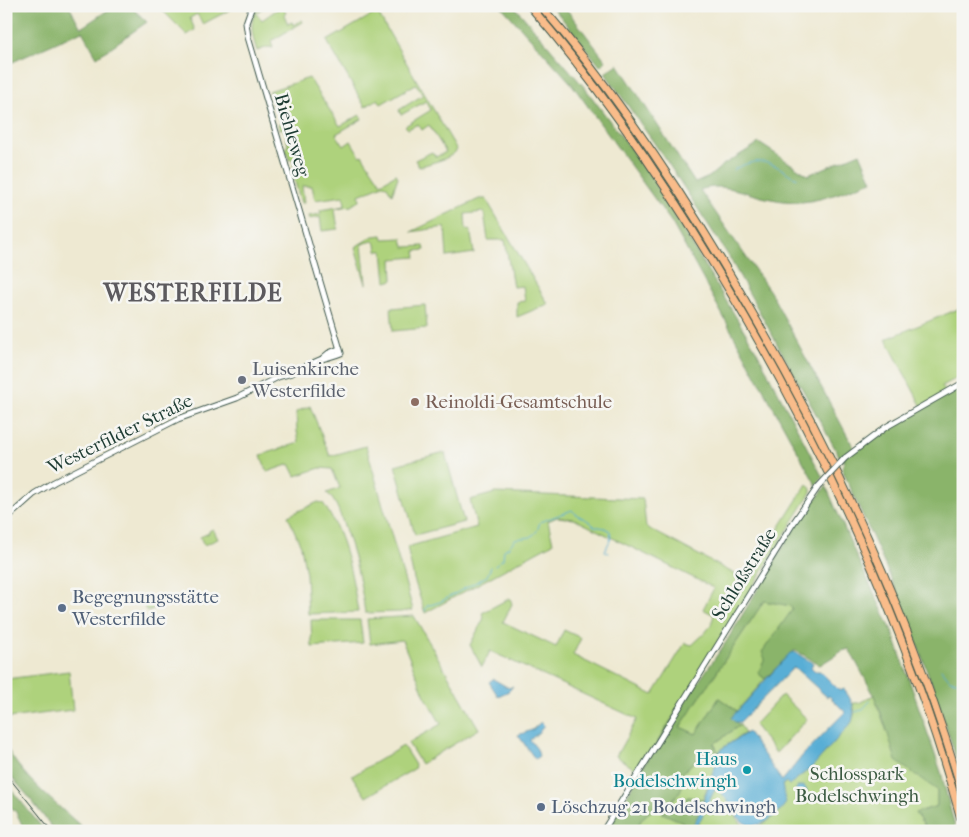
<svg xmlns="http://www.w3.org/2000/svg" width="969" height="837" font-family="'IM FELL French Canon',serif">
	<rect width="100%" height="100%" fill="#f6f6f2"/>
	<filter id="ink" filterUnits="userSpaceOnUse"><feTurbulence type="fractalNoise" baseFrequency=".02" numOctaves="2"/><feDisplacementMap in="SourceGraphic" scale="10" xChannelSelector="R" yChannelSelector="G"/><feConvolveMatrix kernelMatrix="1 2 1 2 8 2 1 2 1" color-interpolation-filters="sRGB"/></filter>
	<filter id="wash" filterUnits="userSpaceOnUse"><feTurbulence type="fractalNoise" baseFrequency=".0096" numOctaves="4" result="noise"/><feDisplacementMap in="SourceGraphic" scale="20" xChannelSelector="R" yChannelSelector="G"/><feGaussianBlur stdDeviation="1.12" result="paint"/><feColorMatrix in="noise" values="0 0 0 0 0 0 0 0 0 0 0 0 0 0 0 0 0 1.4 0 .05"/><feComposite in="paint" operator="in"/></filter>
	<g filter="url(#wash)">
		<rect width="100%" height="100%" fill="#eee9d2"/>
		<!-- green -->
		<g fill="#aed27b" stroke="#668858">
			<polygon points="158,6 237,6 203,24 197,14 190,18 195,30 187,35"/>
			<path d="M259,6H265L256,13L262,20L282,6L286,13L284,15L288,24L292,22L294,25L302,20L303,22L271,41L273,48L268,47L257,51C252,35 248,21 259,6Z"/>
			<path d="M377,12L457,150C450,160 431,162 419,167L415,160L432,152L436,157L446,152L429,125L422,130L418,124L408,129L405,126L431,110L426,101L401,115L399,110L423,95L416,84L381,104L378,99L365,107L327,41Z"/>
			<polygon points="309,78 340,126 360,115 362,119 336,134 344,146 351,141 360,156 362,155 381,183 396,174 398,177 392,194 387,186 383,185 359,195 360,200 351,206 337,208 335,210 338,229 322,231 320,217 310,219 309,216 321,214 320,210 345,206 344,196 315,200 312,186 302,186 304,203 301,203 293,175 295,174 293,159 289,160 285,148 288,146 286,134 283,128 280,129 278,124 281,123 277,107 274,108 269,91"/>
			<polygon points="479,199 486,199 548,304 517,317 517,302 525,301 523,286 513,287 505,240 488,240 484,212 465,214 466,230 470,229 474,253 447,257 445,227 411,232"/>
			<polygon points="382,235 383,239 402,238 404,247 424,246 425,250 415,251 416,257 392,259 393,280 386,282 383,251 377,251 376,244 373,241 362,244 366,284 355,247 373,236"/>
			<polygon points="425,305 427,328 393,331 391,308"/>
			<polygon points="963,307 963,375 942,386 945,393 922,407 886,339"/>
			<path d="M310,406L330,456L366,446L413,610L401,612L365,613C361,581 354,553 343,523C339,511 336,501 327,493L340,488L332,469L320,468L296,476L290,464L267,472L261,455L299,443L297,431L296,412Z"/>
			<polygon points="441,453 445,453 464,522 415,535 395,465"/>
			<polygon points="807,484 811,489 811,492 639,772 616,756 637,719 490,651 482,667 470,645 484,618 482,613 510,598 512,604 503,622 556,647 564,630 581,638 573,655 653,695 685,643 692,645 705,633 711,625 714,615 703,609 714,588 574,519 557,517 548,521 553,543 425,613 414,579 407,547 477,527 470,500 495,493 643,499 646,527 746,580"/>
			<path d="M318,502L323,503C345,536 352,574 358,612L308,614L306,574L301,546L288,516Z"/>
			<polygon points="213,529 218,539 204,545 200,537 209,533 209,531"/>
			<polygon points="153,599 157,607 147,612 143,604"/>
			<polygon points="764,601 791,606 792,610 758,673 765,679 737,711 719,698 696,734 680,727"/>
			<polygon points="414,616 479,729 421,764 408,743 441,724 425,696 402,640 370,644 367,619"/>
			<polygon points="311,620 360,620 363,643 312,647"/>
			<polygon points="69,671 73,710 8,718 6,679"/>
			<polygon points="782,695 807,719 776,753 754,725"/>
			<path d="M874,695L887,732L937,790V806L915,813L928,831H700L698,823L714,791L717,789C721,792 724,794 726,797C734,808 738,833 757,827C763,825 769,820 774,816L781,786L786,782L789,785L806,772L821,757L852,722L855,712L853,703H859Z"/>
			<path d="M740,725L745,733L721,749L703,799L688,797L677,806L663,813L683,822L679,831H637C640,812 659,807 674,799L683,772L702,754L719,753L714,744Z"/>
			<polygon points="403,746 415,765 414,769 366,797 352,776"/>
		</g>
		<!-- forest -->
		<g fill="#8ab46b" stroke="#547850">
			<polygon points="6,6 69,6 81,28 114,6 130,6 147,22 97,57 82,31 6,65"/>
			<polygon points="501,6 514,6 585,88 648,172 756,350 823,478 816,485 672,223 571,83"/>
			<polygon points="552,6 564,6 606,61 600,66"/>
			<path d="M618,64L695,183L709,177L723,165L759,143L808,175L860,153L872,181C849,189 826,200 802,202C792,202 780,201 771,199C747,195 724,181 700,190L771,293L855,450L871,438L963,383V778L934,690L905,610L842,469L845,459L842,461L728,255L666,160L605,73Z"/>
			<path d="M826,486L856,555L892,631L929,737L941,772L956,831H928L915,813L937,806V790L896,761L885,724L874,695L849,649L842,651L820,665L797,651H793L765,679L758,673L765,659L762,652L792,610L791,606L764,601L680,727L696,734L719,698L737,711L731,718L740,725L714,744L719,753L702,754L683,772C687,813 642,799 637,831H609L615,816L666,729L726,642L794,529Z"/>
			<path d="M6,746C23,780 59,805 86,831H55L27,795L6,771Z"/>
			<polygon points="6,783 45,831 25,831 16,812 6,803"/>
			<path d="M688,797L703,799C700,810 697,819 700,831H679L683,822L662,813L677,806Z"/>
		</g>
		<!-- water -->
		<g fill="#59aed5" stroke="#3c7684">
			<path d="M794,652L813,663L811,667L815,671H820L840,691L844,689C852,701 856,707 852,722L813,766L789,785L786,782L782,785L786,803C781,811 774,816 767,821C736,837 736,803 717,789L714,791L695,831H690L699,814L721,749L748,732L782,781L803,755L845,712L829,696L827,697L794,667L740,722H735L731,718L790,653Z"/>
			<polygon points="493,679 509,688 513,686 509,691 498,696 489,682"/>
			<polygon points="541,722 544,725 541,730 530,740 537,749 539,756 535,759 518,735 532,730"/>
			<circle cx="801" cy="792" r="6"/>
		</g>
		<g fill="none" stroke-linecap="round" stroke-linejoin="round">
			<!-- stream -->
			<g stroke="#59aed5" stroke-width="1">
				<path d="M733,170C749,161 762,158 780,168C786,172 791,176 798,178"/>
				<path d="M495,565L503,559L504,550L509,547L515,539L531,537L537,531L540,522L572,510C578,518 588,518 594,526L605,528L610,531L611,538L605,551L608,553"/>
				<polyline points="425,611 427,606 440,602 487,576 491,567"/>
				<polyline points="941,669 950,680 963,682"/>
				<polyline points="855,712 862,710 870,701"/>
			</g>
		</g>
	</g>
	<g filter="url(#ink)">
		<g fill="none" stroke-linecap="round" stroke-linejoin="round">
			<!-- minor casing -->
			<g stroke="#3e574c" stroke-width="7">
				<g id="minor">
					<path d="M252,6L246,23L248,37L341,353C334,356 328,357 322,359C308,364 295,374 281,376"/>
					<polyline points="323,358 329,353 339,349"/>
					<polyline points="845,458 886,427 963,383"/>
					<polyline points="6,519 34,494 54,482 178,419 237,398 284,374"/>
					<polyline points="603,831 792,525 818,487"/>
				</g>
			</g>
			<!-- highway casing -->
			<g stroke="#3e574c" stroke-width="9">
				<g id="highway">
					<path d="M530,6C603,90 665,183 722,278C825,449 910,633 963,826"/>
					<path d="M541,6C625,103 695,212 758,323C843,472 915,630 963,795"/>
				</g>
			</g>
			<!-- minor -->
			<use href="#minor" stroke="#fff" stroke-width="5"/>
			<!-- highway -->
			<use href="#highway" stroke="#f9bc8a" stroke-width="7"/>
			<!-- rail -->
			<polyline stroke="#1f3d34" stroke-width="1" points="6,774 52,831"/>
			<!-- minor-bridge casing -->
			<g stroke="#3e574c" stroke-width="7" stroke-linecap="butt">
				<polyline id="minor-bridge" points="818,487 845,458"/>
			</g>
			<!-- minor-bridge -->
			<use href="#minor-bridge" stroke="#fff" stroke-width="5"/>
		</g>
	</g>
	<!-- markers -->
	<circle fill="#6b7280" stroke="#f6f6f2" stroke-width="2" cx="242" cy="380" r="5"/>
	<circle fill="#8d6e63" stroke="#f6f6f2" stroke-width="2" cx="415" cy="402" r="5"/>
	<g fill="#5c6f8a" stroke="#f6f6f2" stroke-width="2">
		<circle cx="62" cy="608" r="5"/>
		<circle cx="541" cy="807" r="5"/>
	</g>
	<circle fill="#0f9aa8" stroke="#f6f6f2" stroke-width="2" cx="747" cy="770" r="5"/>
	<g text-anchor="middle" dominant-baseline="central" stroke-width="5" stroke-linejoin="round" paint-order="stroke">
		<!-- street labels -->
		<g font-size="19" fill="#1f3d34" stroke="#f6f6f2">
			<text transform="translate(292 135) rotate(74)">Biehleweg</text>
			<text transform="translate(120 434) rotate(-26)">Westerfilder Straße</text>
			<text transform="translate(744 574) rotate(-58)">Schloßstraße</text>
		</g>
		<!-- worship labels -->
		<g font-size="19" fill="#5b616d" stroke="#f6f6f2" text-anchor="start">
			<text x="252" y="369">Luisenkirche<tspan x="252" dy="22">Westerfilde</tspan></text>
		</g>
		<!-- education labels -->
		<g font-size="19" fill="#785e54" stroke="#f6f6f2" text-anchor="start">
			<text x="425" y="402">Reinoldi-Gesamtschule</text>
		</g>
		<!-- service labels -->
		<g font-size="19" fill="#4e5e75" stroke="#f6f6f2" text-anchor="start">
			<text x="72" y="597">Begegnungsstätte<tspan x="72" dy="22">Westerfilde</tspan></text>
			<text x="551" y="807">Löschzug 21 Bodelschwingh</text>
		</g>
		<!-- culture labels -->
		<g font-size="19" fill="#0d838f" stroke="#f6f6f2" text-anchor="end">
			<text x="737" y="759">Haus<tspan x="737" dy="22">Bodelschwingh</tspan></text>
		</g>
		<!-- park labels -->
		<g font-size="19" fill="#3c5b42" stroke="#f6f6f2">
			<text x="857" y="774">Schlosspark<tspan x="857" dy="22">Bodelschwingh</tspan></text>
		</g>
		<!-- district labels -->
		<g font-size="24" font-weight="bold" letter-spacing="1" fill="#5c5a5e" stroke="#f6f6f2">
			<text x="193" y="293">WESTERFILDE</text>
		</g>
	</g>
	<!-- margin -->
	<rect width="969" height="837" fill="none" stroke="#f6f6f2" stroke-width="25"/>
</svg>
